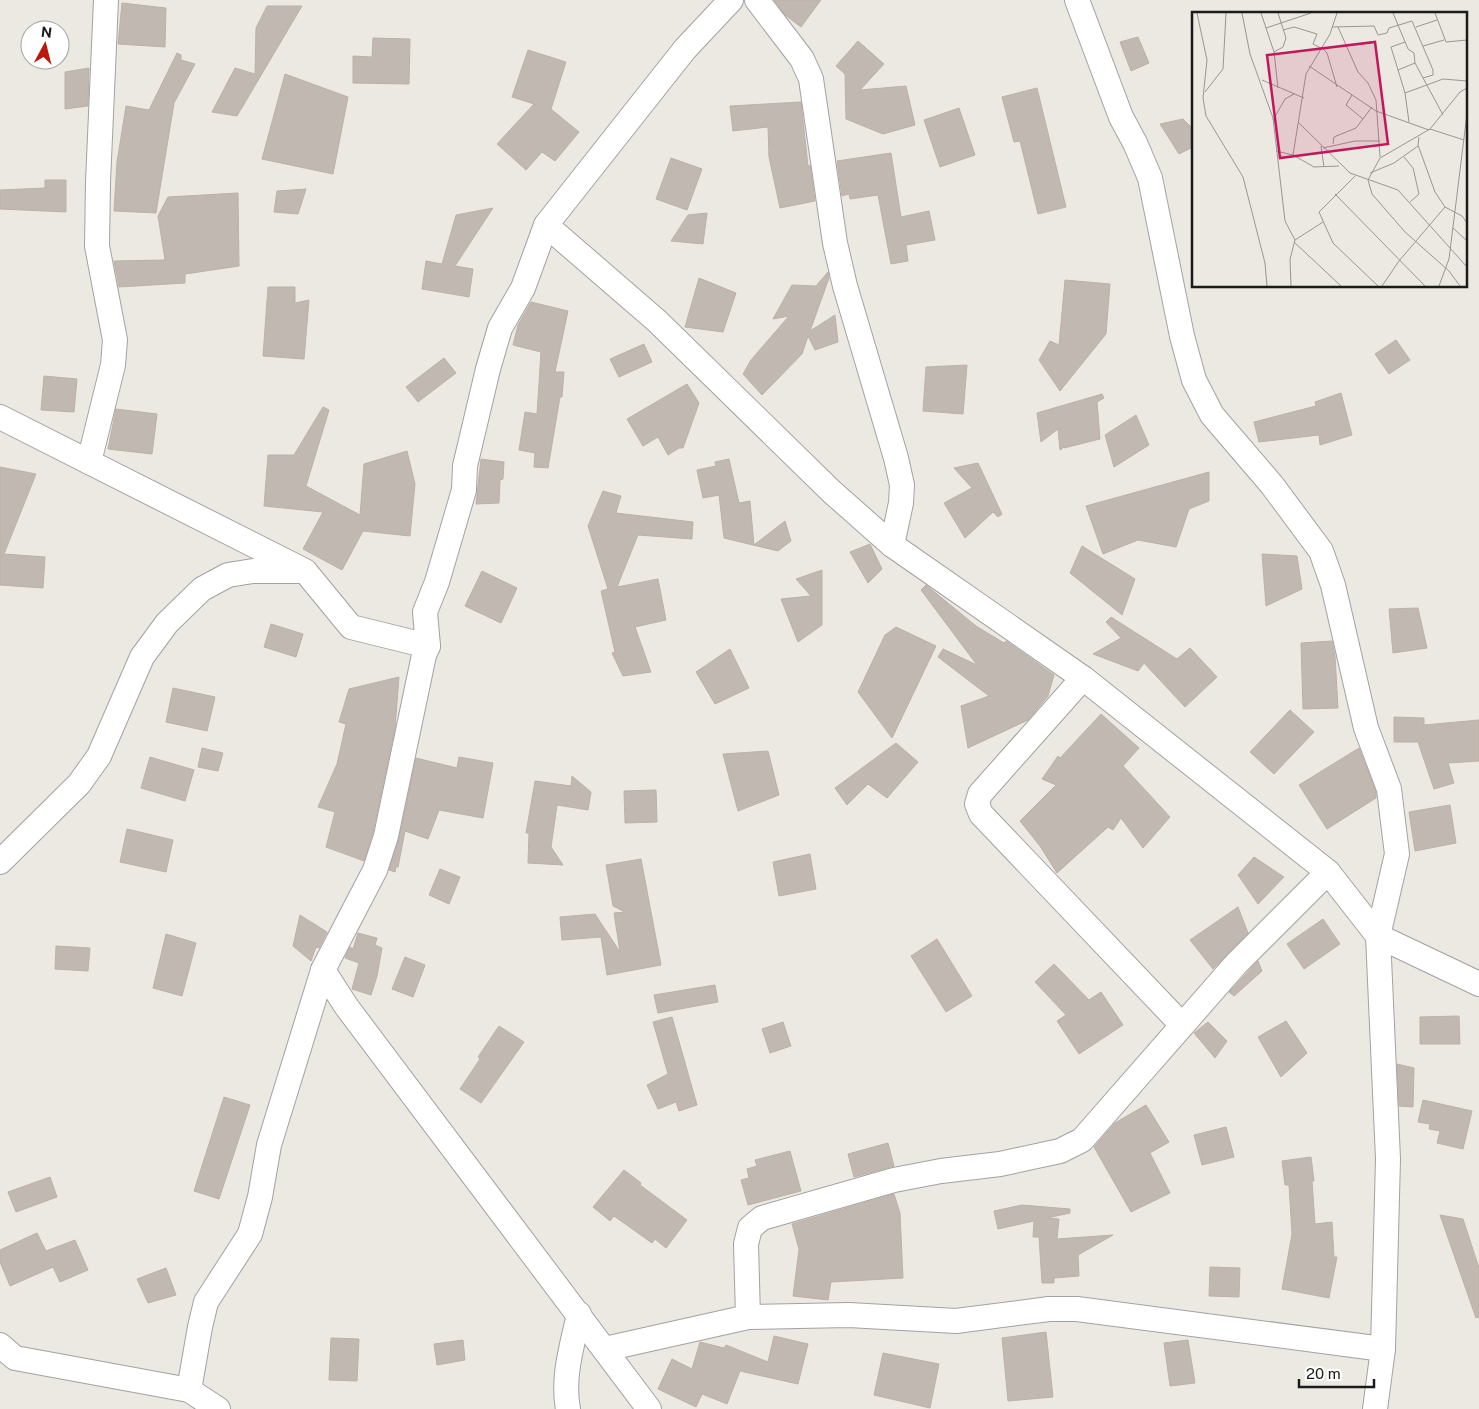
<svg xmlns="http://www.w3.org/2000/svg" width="1479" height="1409" font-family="'Public Sans',sans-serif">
	<rect width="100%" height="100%" fill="#ece9e2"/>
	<!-- building -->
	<g fill="#c0b8b1" stroke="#bdb1a5">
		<polygon points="774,0 821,0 801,27 785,15"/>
		<polygon points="122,3 166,8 165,47 118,44"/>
		<polygon points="267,6 302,6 237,116 212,112 235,68 255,74 256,28"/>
		<polygon points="1138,37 1149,63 1131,71 1120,42"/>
		<polygon points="373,38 410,39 409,84 353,83 353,56 372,57"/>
		<polygon points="858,41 884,64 860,90 906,86 915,125 883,134 846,119 845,74 836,66"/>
		<polygon points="528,50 566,62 551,109 579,132 555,161 542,152 526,170 497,144 534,104 512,97"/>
		<polygon points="177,53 181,55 181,60 195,64 174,103 156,213 114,211 117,162 126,106 149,110"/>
		<polygon points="89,68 88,106 65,109 65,72"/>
		<polygon points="285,74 348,97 333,174 262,159"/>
		<polygon points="1037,88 1066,207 1038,214 1020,141 1014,142 1002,97"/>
		<polygon points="801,102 808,166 810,165 815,201 780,208 769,157 768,127 733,131 730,106"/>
		<polygon points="959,108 975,155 940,167 924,120"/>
		<polygon points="1183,119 1193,129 1193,147 1179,154 1160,124"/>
		<polygon points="891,153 901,217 929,211 935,240 906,245 908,261 891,264 878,195 850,199 849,194 842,196 837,161"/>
		<polygon points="671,158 702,169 687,210 656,199"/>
		<polygon points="45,180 66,180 66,212 0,209 0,190 45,188"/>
		<polygon points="306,189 298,214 274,212 277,191"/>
		<polygon points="238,193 239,266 185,274 185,283 119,287 114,261 165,260 158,216 168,197"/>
		<polygon points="493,208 455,266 473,269 469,297 422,289 426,261 442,264 456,215"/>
		<polygon points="707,213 703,244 671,241 688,215"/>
		<polygon points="828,272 829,278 810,331 835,315 838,342 815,350 808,336 802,354 762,395 743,374 751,360 789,316 773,319 792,285 816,286"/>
		<polygon points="699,278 736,293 723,332 685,327"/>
		<polygon points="1065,280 1110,284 1106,334 1060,391 1039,360 1050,341 1059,345"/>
		<polygon points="268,287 295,287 295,303 309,300 304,359 263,356"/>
		<polygon points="531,302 568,311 555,372 564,372 562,397 560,397 548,468 534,467 535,453 519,450 525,412 537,414 541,352 513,345 518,325"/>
		<polygon points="1396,340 1410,360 1389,374 1375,354"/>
		<polygon points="644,344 652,362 619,377 610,359"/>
		<polygon points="444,358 456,373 418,402 406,387"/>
		<polygon points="967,365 963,414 923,411 926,367"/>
		<polygon points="44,376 77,379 74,412 41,410"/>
		<polygon points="687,384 699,403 683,448 679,448 668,455 658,437 643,446 627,419"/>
		<polygon points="1341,393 1352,435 1320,445 1319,435 1259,442 1254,422 1316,406 1315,402"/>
		<polygon points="1102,394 1104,398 1097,402 1100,439 1064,448 1064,447 1060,450 1058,429 1041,442 1037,413"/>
		<polygon points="323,407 329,410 306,486 360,515 364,464 407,451 415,484 410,536 363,531 342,570 303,549 323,512 264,506 268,455 294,455"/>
		<polygon points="116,409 157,414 152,454 108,449"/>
		<polygon points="1136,415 1149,445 1114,467 1105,435"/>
		<polygon points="481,459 504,462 503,479 500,480 499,503 476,504"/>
		<polygon points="729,459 739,503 750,501 754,545 785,521 791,541 778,551 724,538 719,495 703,498 697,470 716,466 715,462"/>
		<polygon points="978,463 1002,514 998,517 993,512 965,538 944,503 972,488 954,468"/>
		<polygon points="0,467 36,474 4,554 45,557 43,588 0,585"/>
		<polygon points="1209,472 1209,501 1189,509 1176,547 1138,540 1103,554 1086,506"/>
		<polygon points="603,491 621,496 616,513 693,522 692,539 638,535 617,587 658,579 666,620 635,627 651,672 623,676 612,653 615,652 601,591 608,589 588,526"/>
		<polygon points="870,544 882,569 868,583 850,552"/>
		<polygon points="1082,546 1135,579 1122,615 1070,573"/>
		<polygon points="1262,554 1297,556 1302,589 1266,606"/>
		<polygon points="822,570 822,625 798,642 781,599 811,596 796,579"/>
		<polygon points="482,571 517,588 501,623 465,606"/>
		<polygon points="926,585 976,626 1004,643 1006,641 1054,675 1048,696 1028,720 968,748 961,706 989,696 938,657 943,649 977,665 921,590"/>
		<polygon points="1418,608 1427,648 1393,653 1389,609"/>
		<polygon points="1111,617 1177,659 1190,648 1217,677 1185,707 1144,663 1138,671 1093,654 1121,638 1106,622"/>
		<polygon points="271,624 303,634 296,657 264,647"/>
		<polygon points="896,627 936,646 892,738 858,692 885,635"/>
		<polygon points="1332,641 1335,656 1338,708 1303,709 1301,643"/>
		<polygon points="730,649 749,688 715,704 696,672"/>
		<polygon points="399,677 395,728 373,832 364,861 326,847 335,812 318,807 337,764 346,724 339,722 349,689"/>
		<polygon points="173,688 215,697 207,731 166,722"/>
		<polygon points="1290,710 1314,732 1274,774 1250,752"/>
		<polygon points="1101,714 1139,748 1123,766 1170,817 1143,848 1121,818 1113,830 1108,827 1057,873 1040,846 1020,821 1056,785 1042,779 1058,756 1060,758"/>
		<polygon points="1394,717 1424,718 1424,725 1479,720 1479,761 1448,763 1454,783 1434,789 1418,742 1394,742"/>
		<polygon points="896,743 918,762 887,798 868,784 847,805 835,788"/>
		<polygon points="202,748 223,753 218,771 198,767"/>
		<polygon points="1359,748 1376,792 1376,798 1327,829 1299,785"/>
		<polygon points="768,751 779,795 738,811 723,754"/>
		<polygon points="150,757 194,770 185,801 141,788"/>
		<polygon points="459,757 493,763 483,818 439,810 428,839 405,831 398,867 396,867 395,872 389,870 399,839 416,758 457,768"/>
		<polygon points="572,776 591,792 588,810 557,805 551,847 563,865 528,863 529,833 526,833 535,781 571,786"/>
		<polygon points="656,790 657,822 625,823 624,791"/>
		<polygon points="1450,805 1456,843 1415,851 1409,812"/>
		<polygon points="127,829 173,840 166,872 120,862"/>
		<polygon points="810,854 816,889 779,896 773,862"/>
		<polygon points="1254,857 1284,877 1258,904 1238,875"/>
		<polygon points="641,859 661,965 607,975 601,937 562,940 560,917 595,914 620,952 614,913 625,912 613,906 606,865"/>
		<polygon points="440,869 460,877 449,904 429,895"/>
		<polygon points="1238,907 1248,933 1213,969 1190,940"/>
		<polygon points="300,915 327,932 319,948 316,947 311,961 293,946"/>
		<polygon points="1323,919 1340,944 1304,969 1287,944"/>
		<polygon points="358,933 377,938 375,945 382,948 377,976 371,995 352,989 359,963 345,958 350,947 353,949"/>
		<polygon points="166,934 196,943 182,996 153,988"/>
		<polygon points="937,939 972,996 946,1012 911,956"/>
		<polygon points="56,946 90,948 88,971 55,969"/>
		<polygon points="405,957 425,965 413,997 392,989"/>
		<polygon points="1258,961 1262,971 1234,996 1229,992"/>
		<polygon points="1054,964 1089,1000 1101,992 1123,1025 1079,1054 1057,1021 1066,1015 1035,982"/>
		<polygon points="715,985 718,1002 658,1013 654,995"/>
		<polygon points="1459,1016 1460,1044 1420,1044 1420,1017"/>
		<polygon points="672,1017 697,1105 679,1111 676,1102 658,1109 647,1085 668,1074 653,1022"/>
		<polygon points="1286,1021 1307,1053 1281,1077 1258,1037"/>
		<polygon points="783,1022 791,1046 770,1053 762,1029"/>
		<polygon points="1208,1022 1227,1041 1215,1058 1194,1033"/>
		<polygon points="499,1026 524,1042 481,1103 460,1089 480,1059 478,1057"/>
		<polygon points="1397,1064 1414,1068 1413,1107 1399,1106"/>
		<polygon points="224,1097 250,1105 219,1199 194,1191"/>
		<polygon points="1423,1100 1472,1111 1463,1149 1437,1143 1440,1131 1429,1129 1430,1124 1418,1122"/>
		<polygon points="1146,1105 1169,1142 1150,1153 1170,1193 1131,1212 1094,1147 1115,1123"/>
		<polygon points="1226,1127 1234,1157 1202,1165 1194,1135"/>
		<polygon points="888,1143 894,1166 854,1177 848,1154"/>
		<polygon points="790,1151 801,1191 748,1205 741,1180 749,1178 747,1169 757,1166 755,1160"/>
		<polygon points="1311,1157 1314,1181 1312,1181 1315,1224 1332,1222 1334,1257 1337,1257 1329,1298 1282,1289 1292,1234 1289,1185 1285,1185 1282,1161"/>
		<polygon points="624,1170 641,1183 640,1185 687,1220 666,1248 655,1239 652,1243 614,1216 610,1221 593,1207"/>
		<polygon points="50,1177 57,1197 16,1212 8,1192"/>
		<polygon points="894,1194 900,1213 903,1278 831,1282 828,1300 793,1296 799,1249 792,1224"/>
		<polygon points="1022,1205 1070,1209 1070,1213 1047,1218 1059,1219 1057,1239 1113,1235 1078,1255 1079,1276 1054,1278 1054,1283 1042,1283 1039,1237 1033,1237 1034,1221 998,1229 994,1211"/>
		<polygon points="1440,1215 1463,1219 1479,1268 1479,1317 1476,1318"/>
		<polygon points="37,1233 46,1251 75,1240 88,1270 60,1282 53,1267 10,1286 0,1262 0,1250"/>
		<polygon points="1210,1267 1240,1268 1239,1297 1209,1296"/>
		<polygon points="166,1268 176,1295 148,1303 137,1279"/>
		<polygon points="1046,1332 1053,1397 1008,1401 1002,1338"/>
		<polygon points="774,1336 808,1344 798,1384 740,1371 727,1404 702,1394 696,1407 658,1389 672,1359 692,1369 700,1342 724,1348 726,1345 768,1362"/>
		<polygon points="331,1338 359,1339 357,1381 329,1380"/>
		<polygon points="463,1340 465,1360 437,1365 434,1344"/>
		<polygon points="1188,1340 1195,1383 1170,1386 1164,1343"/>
		<polygon points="883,1353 939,1364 930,1408 874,1395"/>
	</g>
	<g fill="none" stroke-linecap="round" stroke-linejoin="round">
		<!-- street casing -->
		<g stroke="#a2a2a2" stroke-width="26">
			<g id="street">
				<polyline points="757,0 802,59 811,79 835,243 845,286 896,458 902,485 901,503 892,545"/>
				<polyline points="1077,0 1121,117 1135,143 1150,178 1182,336 1194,380 1212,415 1272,485 1321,551 1333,585 1366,728 1389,789 1397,854 1378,936 1388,1159 1383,1349 1375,1409"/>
				<polyline points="546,225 657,321 832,492 892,545 1083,678 1328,872 1378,936 1479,984"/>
				<polyline points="0,417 305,571 351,627 428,646"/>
				<polyline points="89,462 113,365 115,340 97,246 98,182 106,0"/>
				<polyline points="1083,678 980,794 977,804 981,814 1182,1025"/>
				<polyline points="0,862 79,784 99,756 142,657 167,623 202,589 228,575 253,571 301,571"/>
				<polyline points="323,970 346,1006 649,1409"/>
				<polyline points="748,1317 746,1244 750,1228 762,1218 894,1180 941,1171 1000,1164 1060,1151 1082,1140 1236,964 1328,872"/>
				<polyline points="0,1345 15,1358 189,1390 218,1409"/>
				<polyline points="605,1349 748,1317 849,1315 956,1321 1049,1309 1077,1309 1383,1349"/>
				<polyline points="189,1390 200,1327 206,1302 250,1234 260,1197 269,1145 323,970 375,870 386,836 424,655 428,646 425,612 437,582 464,490 465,466 488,369 500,328 523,288 546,225 685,49 731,0"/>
				<path d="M568,1409C562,1377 572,1346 579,1314"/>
			</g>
		</g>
		<!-- street -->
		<use href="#street" stroke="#fff" stroke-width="24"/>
	</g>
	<!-- overview -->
	<g transform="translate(1192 12)">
		<rect width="275" height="275" fill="#ece9e2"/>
		<path fill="none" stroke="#989792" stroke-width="1" d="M5,1L15,48L11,86L14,104L51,165L73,251L75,274M50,1L58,42L81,106L93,209L103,228M69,1L82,40L86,76M201,1L216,37L222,41L223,51L251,103M243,1L254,30L275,28M141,15L182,14L186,23L195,21L197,16L220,9L241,58V63L231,66M146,15L166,60L176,71L184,88L188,145M224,15L245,8M74,16L119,1M91,18L102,15L125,22L121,32L129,36M213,30L199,35L213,81L217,110M231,34L252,28M129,35L135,41L145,75M82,40L91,35L94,26L86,1M117,54L184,99L237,118M206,58L223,51M70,68L112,86M13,80L31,57L34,1M213,81L251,67L275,69M160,83L154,93L171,107M81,108L93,87L102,82M107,111L158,161L206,178L275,255M238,117L272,128M227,125L226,133L243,180L253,195L270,204L275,211M141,132L142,125L164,116L180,95M129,134L132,155M131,136L163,129H188M84,139L101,143L122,155L147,154M101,143L114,62L138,22L145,1M212,145L221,156L227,182L218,190M178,161L202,151L226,134M163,164L127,200L141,231L186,274M143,182L233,274M261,216L275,229M102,230L149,274M99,274L98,247L103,228L131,210M190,274L207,249L253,195M247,274L257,247L275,102M268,274L257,259L213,220L180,182L176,168L188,146L238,117L268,80L275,76"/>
		<path fill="#c2185b" fill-opacity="0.15" stroke="#c2185b" stroke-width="2.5" d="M183,30L196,132L88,146L75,43Z"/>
		<rect width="275" height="275" fill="none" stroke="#1b1b1b" stroke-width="2.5"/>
	</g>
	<!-- north arrow -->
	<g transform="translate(45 45) rotate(7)"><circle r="24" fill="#ffffff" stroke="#a4a4a4"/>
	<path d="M0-4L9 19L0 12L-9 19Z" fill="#bb170c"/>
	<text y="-8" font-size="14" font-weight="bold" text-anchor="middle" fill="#1b1b1b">N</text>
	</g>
	<!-- scale -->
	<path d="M1299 1379v8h75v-8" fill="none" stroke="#1b1b1b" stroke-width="2.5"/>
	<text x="1306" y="1379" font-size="15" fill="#1b1b1b" stroke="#ffffff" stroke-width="4" paint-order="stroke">20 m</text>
</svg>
